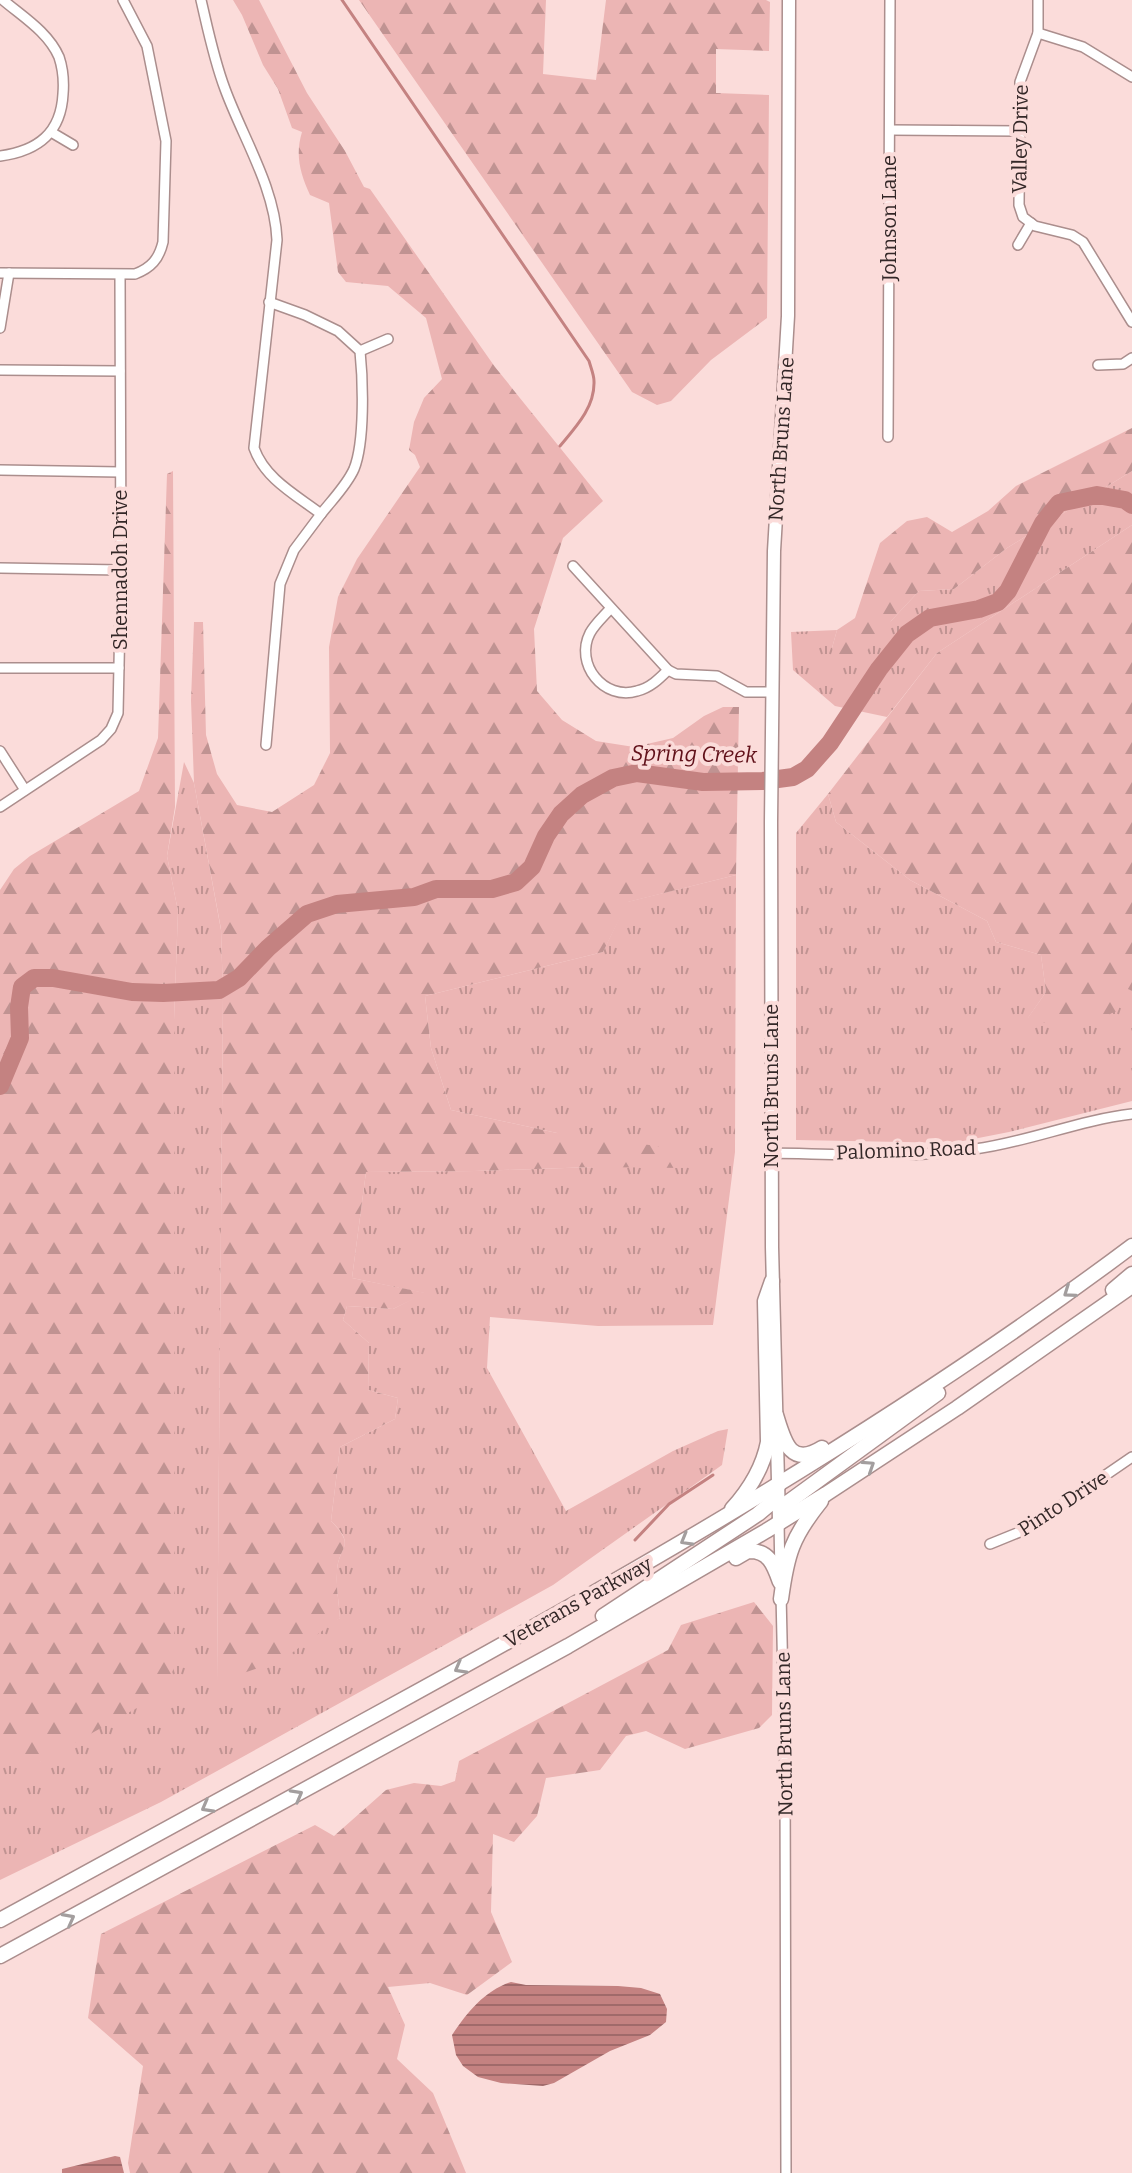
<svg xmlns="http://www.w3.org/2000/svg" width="1132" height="2173" font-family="Bitter,serif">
	<defs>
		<pattern id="grass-tufts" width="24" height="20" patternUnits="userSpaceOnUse" patternTransform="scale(2)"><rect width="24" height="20" fill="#ecb5b4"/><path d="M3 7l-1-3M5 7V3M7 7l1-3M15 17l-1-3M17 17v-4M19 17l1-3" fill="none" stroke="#c09392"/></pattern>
		<pattern id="forest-firs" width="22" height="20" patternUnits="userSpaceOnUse" patternTransform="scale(2)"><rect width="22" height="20" fill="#ecb5b4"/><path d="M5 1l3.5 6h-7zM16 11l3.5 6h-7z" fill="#c09392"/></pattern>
		<pattern id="water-rules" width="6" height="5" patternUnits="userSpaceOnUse" patternTransform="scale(2)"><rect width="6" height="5" fill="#c48281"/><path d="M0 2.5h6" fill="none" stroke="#a06a6a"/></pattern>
	</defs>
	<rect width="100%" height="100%" fill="#fbdcda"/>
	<!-- grass -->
	<g fill="url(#grass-tufts)">
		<polygon points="1132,471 1132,525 937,653 887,717 835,706 793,670 791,632 837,630 832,648 891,621 919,591 954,589 1007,548"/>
		<path d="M184,762L194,783L221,930L223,997L217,1681L340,1618C339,1603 336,1588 337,1573C337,1546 358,1547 331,1521L340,1447L395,1419L398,1398L368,1390L369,1343L343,1320L347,1306L393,1309L424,1293L352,1278L366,1172L475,1171L593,1167L557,1133L451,1110L431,1048L425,996L603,952L627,902L736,875L735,1152L713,1325L598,1326L490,1317L487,1368L566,1511L673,1451L718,1431L728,1429L722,1465L553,1585L161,1802L0,1880V1762H40L174,1412V1020L178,911L167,856Z"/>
		<polygon points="828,794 836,822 910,880 987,921 996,942 1041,955 1046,992 1028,1018 1126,987 1132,991 1132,1101 1009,1132 953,1143 796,1140 796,833"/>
	</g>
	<!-- forest -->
	<g fill="url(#forest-firs)">
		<path d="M233,0H259L307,93L345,151L364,187L370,189L495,367L603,501L563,538L534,629L537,691L562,720L596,741L634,747L673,738L704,716L723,707H739L736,875L628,902L603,952L425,996L431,1048L451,1110L557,1133L680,1149L686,1168L593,1167L475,1171L366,1172L352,1278L426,1293L393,1309L347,1306L343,1320L369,1343L368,1390L398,1398L395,1419L340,1447L331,1521C358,1548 337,1546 337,1573C336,1588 339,1603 340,1618L282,1660L217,1682L223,997L221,929L194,783L191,700L194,622H203L206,735L217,774L237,805L272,812L314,785L330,753L329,647L338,597L357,559L420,467L415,455L409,450L414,422L424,398L442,379L426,318L388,286L346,282L338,272L329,203L310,195C300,173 295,155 302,132L292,128L278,89L263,65L242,15Z"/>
		<polygon points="359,0 546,0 543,74 596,80 606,0 766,0 770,2 769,51 716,49 716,93 769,95 767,318 711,360 671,401 657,405 632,392"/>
		<polygon points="1132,428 1132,471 1007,548 954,589 919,591 891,621 861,658 838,664 832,648 837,630 855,618 880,543 907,521 927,517 952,532 988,511 1016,486"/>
		<polygon points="173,471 175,807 167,856 178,911 174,1020 174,1668 162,1694 40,1762 0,1762 0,890 14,869 30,856 139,791 158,738 167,474"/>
		<polygon points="1132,525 1132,991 1126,988 1118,1011 1089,1021 1055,1025 1027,1019 1046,992 1041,955 996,942 987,921 910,880 836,822 828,794 937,653"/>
		<polygon points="754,1602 773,1626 772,1715 759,1728 685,1749 646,1731 626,1736 600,1770 546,1778 537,1816 514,1842 493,1834 491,1912 512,1962 467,1995 430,1983 388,1987 405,2025 397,2059 433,2093 466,2173 130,2173 128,2163 143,2066 88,2018 101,1934 315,1825 334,1836 386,1790 414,1783 441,1786 455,1781 459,1761 668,1650 681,1625"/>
	</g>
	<!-- water -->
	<g fill="url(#water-rules)">
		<path d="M511,1982L526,1985L618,1986L641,1988L660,1994L667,2009L666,2022L650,2035L610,2051L554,2083L543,2086L501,2083L478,2077L463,2066L456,2055L452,2035C467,2013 484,1991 511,1982Z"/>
		<polygon points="115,2156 120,2157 124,2173 62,2173 62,2169"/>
	</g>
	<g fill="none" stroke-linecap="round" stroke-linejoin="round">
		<!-- stream -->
		<g stroke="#c48281" stroke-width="3">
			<path d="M342,0L589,361C591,368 594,375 594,381C595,407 576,427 560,446"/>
			<polyline points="635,1540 669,1504 713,1475"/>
		</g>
		<!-- river -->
		<polyline stroke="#c48281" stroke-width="18" points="0,1086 20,1038 19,1007 22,987 34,978 53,978 132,992 163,993 219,990 239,978 268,948 307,914 337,904 414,897 436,889 492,889 516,882 532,867 546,836 561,814 582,795 613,778 637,773 703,782 763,781 793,777 807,769 830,743 879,669 907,634 930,618 979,609 998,602 1008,591 1043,523 1059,503 1097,495 1125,500 1132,505"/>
		<!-- minor casing -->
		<g stroke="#ab8e8d" stroke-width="12">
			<g id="minor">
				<path d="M201,0C208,30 214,60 225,89C243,138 275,188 277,240L254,448C265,479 296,495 321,514L294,550L280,584L266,745"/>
				<polyline points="1038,0 1038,33 1020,82 1019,205 1023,217 1035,226 1072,235 1083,242 1132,322"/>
				<polyline points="1038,33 1083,47 1132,77"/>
				<polyline points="890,130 1019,131"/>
				<polyline points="51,132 73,145"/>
				<path d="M0,156C38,151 61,133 63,94C64,82 63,69 59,57C48,32 23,17 3,0"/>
				<polyline points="1018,245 1031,223"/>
				<path d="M0,273L135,274C151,268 159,259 163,242L166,141L147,46L123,0"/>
				<path d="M269,302L305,315L338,331L360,351C363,380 365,442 354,469C347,485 332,500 321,514"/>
				<polyline points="0,328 9,273"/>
				<polyline points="360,351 388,339"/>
				<polyline points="1098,365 1123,364 1132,358"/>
				<polyline points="0,370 120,371"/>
				<polyline points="888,437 890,0"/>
				<polyline points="0,470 120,472"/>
				<polyline points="573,566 668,670 676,674 717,676 746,692 772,692"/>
				<polyline points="0,568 121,570"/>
				<path d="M610,609C603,617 595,624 590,633C574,664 604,701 637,691C650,688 659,679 668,670"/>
				<polyline points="0,668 119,668"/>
				<polyline points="0,751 25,790"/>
				<polyline points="0,807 101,740 111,729 118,713 121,570 120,275"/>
				<path d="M771,1153C836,1154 911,1159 975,1149C1028,1142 1079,1120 1132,1114"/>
				<polyline points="779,1523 780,1575"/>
				<polyline points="990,1544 1027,1529 1132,1457"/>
				<polyline points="781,1594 785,1771 786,2173"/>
			</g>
		</g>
		<!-- secondary casing -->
		<g stroke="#ab8e8d" stroke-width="15">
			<polyline id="secondary" points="779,1520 772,1247 771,822 774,551 788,316 789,0"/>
		</g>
		<!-- trunk casing -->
		<g stroke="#ab8e8d" stroke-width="17">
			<g id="trunk">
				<polyline points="1113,1290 1132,1274"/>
				<path d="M776,1415C784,1441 790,1468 822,1448"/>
				<path d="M732,1509C750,1489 763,1468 768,1442L765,1301L772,1281"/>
				<polyline points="779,1523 782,1511 787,1503 938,1393"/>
				<path d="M736,1558L748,1551C769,1550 774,1565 780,1582"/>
				<path d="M781,1599C787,1554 792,1537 821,1501"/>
				<polyline points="603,1616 758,1514 770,1504 778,1486"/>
				<path d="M0,1920C128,1850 256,1780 384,1710C642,1569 896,1423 1132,1246"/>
				<polyline points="0,1956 568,1646 766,1531 826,1494 957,1408 1132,1286"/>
			</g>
		</g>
		<!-- minor -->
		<use href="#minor" stroke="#fff" stroke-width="9"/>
		<!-- secondary -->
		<use href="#secondary" stroke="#fff" stroke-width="12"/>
		<!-- trunk -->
		<use href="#trunk" stroke="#fff" stroke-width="14"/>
	</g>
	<!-- one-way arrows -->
	<defs><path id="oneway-chevron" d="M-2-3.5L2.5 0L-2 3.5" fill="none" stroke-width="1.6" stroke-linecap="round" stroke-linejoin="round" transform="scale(2)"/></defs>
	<g stroke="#a39e9e">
		<use href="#oneway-chevron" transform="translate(1069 1292) rotate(145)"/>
		<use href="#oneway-chevron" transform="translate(869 1466) rotate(-33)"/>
		<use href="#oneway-chevron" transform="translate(686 1540) rotate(150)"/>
		<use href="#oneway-chevron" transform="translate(460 1668) rotate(151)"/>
		<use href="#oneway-chevron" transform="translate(297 1795) rotate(-29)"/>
		<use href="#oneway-chevron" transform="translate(207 1807) rotate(151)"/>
		<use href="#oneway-chevron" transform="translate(69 1919) rotate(-28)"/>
	</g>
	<g text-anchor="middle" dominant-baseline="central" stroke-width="8" stroke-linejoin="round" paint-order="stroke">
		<!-- street labels -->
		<g font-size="20" fill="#332727" stroke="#fbdcda">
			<text transform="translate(1020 139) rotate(-89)">Valley Drive</text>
			<text transform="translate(889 218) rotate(-90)">Johnson Lane</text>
			<text transform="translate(781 439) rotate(-86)">North Bruns Lane</text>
			<text transform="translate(120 570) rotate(-90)">Shennadoh Drive</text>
			<text transform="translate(771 1086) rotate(-90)">North Bruns Lane</text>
			<text transform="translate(906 1150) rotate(-2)">Palomino Road</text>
			<text transform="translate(1063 1503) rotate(-33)">Pinto Drive</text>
			<text transform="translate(578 1602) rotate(-29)">Veterans Parkway</text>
			<text transform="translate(784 1734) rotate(-91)">North Bruns Lane</text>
		</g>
		<!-- water labels -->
		<g font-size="22" font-style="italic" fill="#61111a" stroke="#fbdcda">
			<text transform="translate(694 754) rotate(1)">Spring Creek</text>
		</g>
	</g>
</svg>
